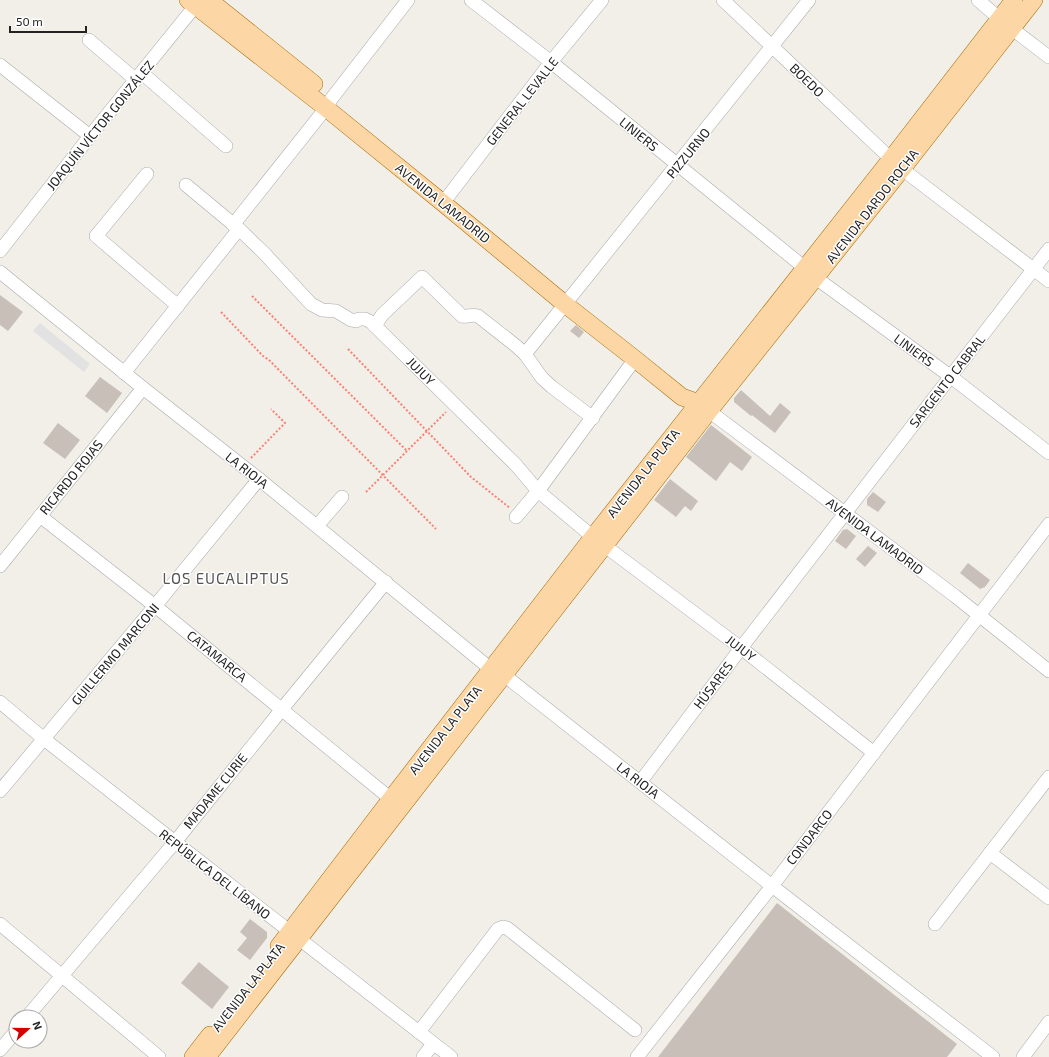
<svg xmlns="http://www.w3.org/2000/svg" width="1049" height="1057" font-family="'Exo 2',sans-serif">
	<rect width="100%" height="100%" fill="#f2efe9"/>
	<!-- parking -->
	<polygon fill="#e2e2e2" points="40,323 90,364 84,372 33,331"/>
	<!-- building -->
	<g fill="#c7bfb8">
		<polygon points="0,295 23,312 8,331 0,325"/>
		<polygon points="576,325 584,332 579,338 570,331"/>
		<polygon points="100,377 122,393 107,413 85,396"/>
		<polygon points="741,390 770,416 780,403 791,412 775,433 752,415 751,416 734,402 734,398"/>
		<polygon points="58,423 80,440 65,459 43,443"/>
		<polygon points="711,425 752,457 742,471 730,462 716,481 686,457"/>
		<polygon points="670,479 698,501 691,511 685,506 676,517 654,500"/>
		<polygon points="873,492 886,502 878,512 867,505 867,499"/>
		<polygon points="847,529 856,536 846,549 835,541 843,530"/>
		<polygon points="868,546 877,553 865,567 856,559"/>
		<polygon points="968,563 990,580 985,587 980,589 960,573"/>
		<polygon points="777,903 957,1044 947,1057 658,1057"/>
		<polygon points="250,919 267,932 267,938 250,960 237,950 247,938 240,932"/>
		<polygon points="199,962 229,987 212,1009 181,983"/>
	</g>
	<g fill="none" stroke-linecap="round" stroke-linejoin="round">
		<!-- minor casing -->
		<g stroke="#a9a9a9" stroke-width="14">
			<g id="minor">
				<polyline points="471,0 551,62 805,268"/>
				<polyline points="723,0 891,159"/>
				<polyline points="978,0 1000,19"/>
				<polyline points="1011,28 1049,57"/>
				<polyline points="89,40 136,80"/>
				<polyline points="0,65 90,136"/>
				<polyline points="142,73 226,146"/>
				<polyline points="902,169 1049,281"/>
				<polyline points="147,174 96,236 178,306"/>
				<polyline points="186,185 239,229 264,253 311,304 322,310 336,311 351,320 356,321 359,319 365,319 371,322 516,465 538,491 593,537"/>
				<polyline points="443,203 551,62 602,0"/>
				<polyline points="233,225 326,108 332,98 408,0"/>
				<polyline points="0,251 90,136 200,0"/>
				<polyline points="0,272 143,388 259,479 492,670"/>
				<polyline points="816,278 950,376 1049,453"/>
				<path d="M375,326L382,315L422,277L462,316C468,317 472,314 478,316L515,345L525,354L542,378L552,387L593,418"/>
				<polyline points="525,354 809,0"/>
				<polyline points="124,373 239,229"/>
				<polyline points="709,411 955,596 1049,671"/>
				<polyline points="40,516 155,606 391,799"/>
				<polyline points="516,517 538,491 635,359"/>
				<polyline points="317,526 342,497"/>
				<polyline points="605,546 741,648 874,753"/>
				<polyline points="0,566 143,388"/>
				<polyline points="504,675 772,886 993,1057"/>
				<polyline points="0,702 44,739 175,842 451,1057"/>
				<polyline points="641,781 741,648 1049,249"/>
				<polyline points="0,791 155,606 259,479"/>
				<polyline points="990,853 1049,898"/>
				<polyline points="0,924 159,1057"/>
				<polyline points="935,924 1049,777"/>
				<polyline points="27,1017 175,842 282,709 386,582"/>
				<polyline points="419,1032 498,929 503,927 507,928 635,1030"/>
				<polyline points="0,1050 16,1031"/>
				<polyline points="423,1057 433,1044"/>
				<polyline points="637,1057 772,886 1049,524"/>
				<polyline points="1023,1057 1049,1022"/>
			</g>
		</g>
		<!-- major casing -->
		<g stroke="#a06b00" stroke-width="18">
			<g id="major">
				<polyline points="188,0 326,108 443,203 566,305 635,359 682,397 699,403 707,409"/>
				<polyline points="209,0 314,84"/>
				<polyline points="279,946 391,799 593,537 891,159 1014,0"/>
				<polyline points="193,1057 210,1035"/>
				<polyline points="207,1057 709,411 902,169 1034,0"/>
			</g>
		</g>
		<!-- path -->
		<g stroke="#fa8072" stroke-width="2" stroke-dasharray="2 2" stroke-linecap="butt">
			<polyline points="252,296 407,451"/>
			<polyline points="221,312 263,356 269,360 436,529"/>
			<polyline points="348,349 471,477 510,508"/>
			<polyline points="251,458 285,423 271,409"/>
			<polyline points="366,492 446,412"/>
		</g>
		<!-- minor -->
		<use href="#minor" stroke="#fff" stroke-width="13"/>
		<!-- major -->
		<use href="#major" stroke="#fcd6a4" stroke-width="17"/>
	</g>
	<g text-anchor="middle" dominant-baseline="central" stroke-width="3" stroke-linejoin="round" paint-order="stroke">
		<!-- street labels -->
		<g font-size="13" fill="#222" stroke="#fff">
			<text transform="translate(807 80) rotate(44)">BOEDO</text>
			<text transform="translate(522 101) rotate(-52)">GENERAL LEVALLE</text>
			<text transform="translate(100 125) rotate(-51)">JOAQUÍN VÍCTOR GONZÁLEZ</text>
			<text transform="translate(639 134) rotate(39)">LINIERS</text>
			<text transform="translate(688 153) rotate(-51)">PIZZURNO</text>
			<text transform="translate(443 203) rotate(39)">AVENIDA LAMADRID</text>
			<text transform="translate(872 206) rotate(-52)">AVENIDA DARDO ROCHA</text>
			<text transform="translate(914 350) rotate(36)">LINIERS</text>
			<text transform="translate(421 371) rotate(45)">JUJUY</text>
			<text transform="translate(947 381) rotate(-52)">SARGENTO CABRAL</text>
			<text transform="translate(247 470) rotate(38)">LA RIOJA</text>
			<text transform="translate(643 473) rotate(-52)">AVENIDA LA PLATA</text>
			<text transform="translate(71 477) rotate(-51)">RICARDO ROJAS</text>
			<text transform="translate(875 536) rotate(37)">AVENIDA LAMADRID</text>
			<text transform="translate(741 648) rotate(37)">JUJUY</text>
			<text transform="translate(115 654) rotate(-50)">GUILLERMO MARCONI</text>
			<text transform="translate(217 656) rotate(39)">CATAMARCA</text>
			<text transform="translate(713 685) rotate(-53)">HÚSARES</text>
			<text transform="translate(445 730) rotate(-52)">AVENIDA LA PLATA</text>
			<text transform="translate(638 780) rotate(38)">LA RIOJA</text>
			<text transform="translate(215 791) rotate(-51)">MADAME CURIE</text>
			<text transform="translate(809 837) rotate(-52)">CONDARCO</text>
			<text transform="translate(215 874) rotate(38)">REPÚBLICA DEL LÍBANO</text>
			<text transform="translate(248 987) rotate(-52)">AVENIDA LA PLATA</text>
		</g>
		<!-- quarter labels -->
		<g font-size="15" letter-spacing="1" fill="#555" stroke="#fff">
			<text x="226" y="578">LOS EUCALIPTUS</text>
		</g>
	</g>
	<!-- north arrow -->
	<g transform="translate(28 1029) rotate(69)"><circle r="19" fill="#ffffff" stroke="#a7a7a7"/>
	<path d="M0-3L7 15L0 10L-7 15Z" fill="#d40000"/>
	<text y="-6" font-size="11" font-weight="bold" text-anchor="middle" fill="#222222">N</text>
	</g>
	<!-- scale -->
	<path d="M10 26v6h76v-6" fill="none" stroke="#222222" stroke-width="2"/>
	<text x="16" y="26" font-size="12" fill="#222222" stroke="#ffffff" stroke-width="3" paint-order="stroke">50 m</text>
</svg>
